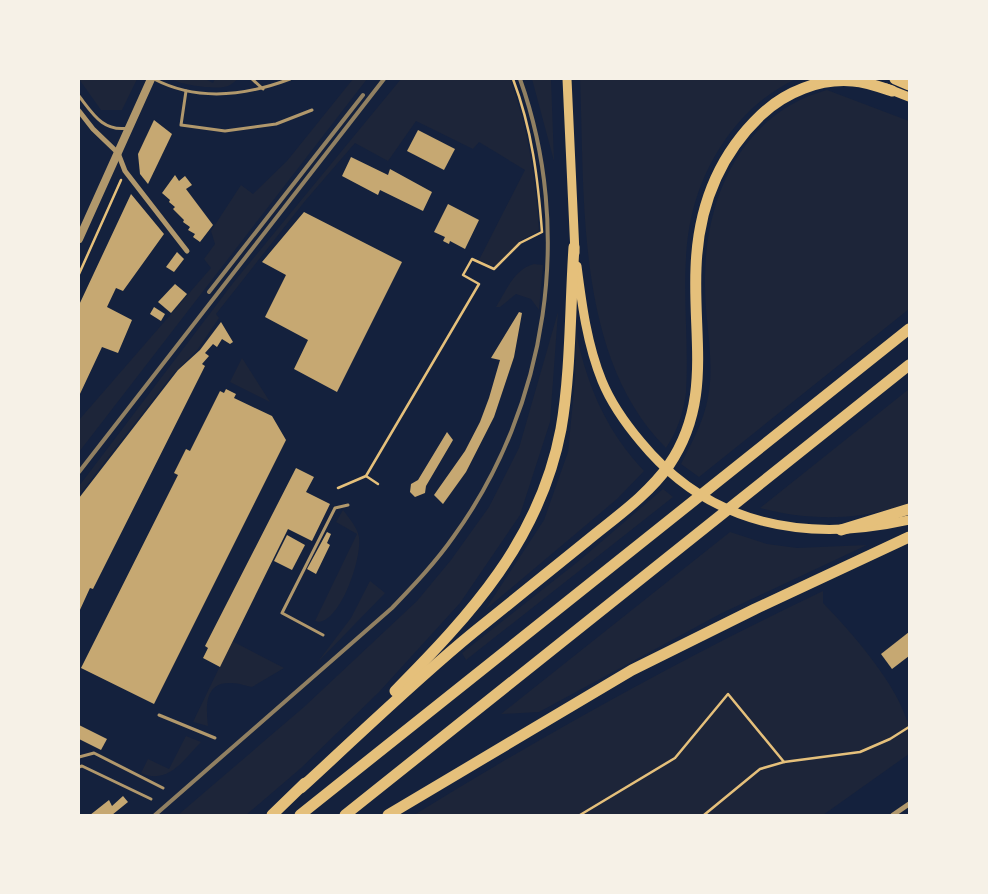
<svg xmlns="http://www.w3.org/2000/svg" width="988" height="894" font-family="'Alegreya Sans',sans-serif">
	<rect width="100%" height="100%" fill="#14213d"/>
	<!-- green -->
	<g fill="#1d2539">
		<polygon points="79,79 137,79 122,110 101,110"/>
		<path d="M172,79H205L213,83L215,79H238C233,83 230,86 224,87C213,89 180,85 172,79Z"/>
		<polygon points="353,79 367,79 79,452 79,420 211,268 204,259 215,244 211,231 241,185 253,194 287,161"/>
		<path d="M401,79H510C528,128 536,179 539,231L523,239L496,265H489L479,260L525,170L479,142L473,149L416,121L388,161L355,143L305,201L216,314L219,318L198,349L173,374L79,495V486L233,283Z"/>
		<polygon points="532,79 551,79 554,161"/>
		<path d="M580,79H796C764,94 740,117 721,146C668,229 691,302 686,393C683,413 678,430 666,448C575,357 585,199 580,79Z"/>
		<path d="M827,90L909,121V309L699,477L681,464C692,442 704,421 708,397C715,362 705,322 705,287C703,202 739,114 827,90Z"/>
		<path d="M534,264L543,265L539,310L531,299L516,294L500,307H496C506,291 514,269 534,264Z"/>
		<polygon points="558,312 550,422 520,515 460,603 379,692 301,768 246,815 178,815 304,707 417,601 451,560 489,507 519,448"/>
		<path d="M576,333C588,388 606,430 644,471L617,499L485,610L544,520L568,452L575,380Z"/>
		<polygon points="242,358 270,402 230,382"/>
		<path d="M909,389V503C861,521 809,521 760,508Z"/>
		<polygon points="663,489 673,497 466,660 462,653 580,560"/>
		<path d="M343,510C349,518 357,527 359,537C362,557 342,619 319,622L315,621L357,534L336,522Z"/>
		<polygon points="730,532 767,544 797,548 867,545 720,614 539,712 501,714"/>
		<polygon points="370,581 385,593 317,663 351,618"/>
		<path d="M823,591V603C853,634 898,685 909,727C911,735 909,745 909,754L823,815H414C547,733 682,658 823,591Z"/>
		<path d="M232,641L284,668L252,687C246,686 239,683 232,683C204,681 206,707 208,726L193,722Z"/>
		<path d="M186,736L201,742C183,760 169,785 141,773L148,759L169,769Z"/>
	</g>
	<!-- building -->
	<g fill="#c6a872">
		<polygon points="154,120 172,134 148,184 140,174 138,154"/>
		<polygon points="418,130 455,149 444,170 407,151"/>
		<polygon points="351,157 388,175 390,169 432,192 423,211 380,190 378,195 342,176"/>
		<polygon points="175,175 179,181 185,176 192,185 186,189 213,225 200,242 193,237 195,234 188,230 190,227 183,222 184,220 173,209 175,207 169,202 170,200 162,193"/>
		<polygon points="131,194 164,234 123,291 116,288 107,307 132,320 118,353 102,347 79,396 79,305"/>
		<polygon points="448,204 479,220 465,249 450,241 449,244 443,241 445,237 434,232"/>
		<polygon points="304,212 402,262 337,392 294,369 308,340 265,317 286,275 262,262"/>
		<polygon points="177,252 184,259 174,272 166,267"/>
		<polygon points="175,284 187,294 171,313 158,302"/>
		<polygon points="154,307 165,314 161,321 150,314"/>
		<polygon points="519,312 522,313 514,357 494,417 466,472 443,504 434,495 465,451 480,422 489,398 500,360 491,358"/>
		<polygon points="221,322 233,342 230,344 222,339 217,347 213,344 205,353 209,356 202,364 205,366 93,589 90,588 79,612 79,498 178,370 200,350"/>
		<polygon points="226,389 236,394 234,398 272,416 286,440 154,704 81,668 178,475 174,473 186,449 190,451 220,391 224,393"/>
		<polygon points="447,432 453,440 426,486 425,493 415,497 410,492 411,484 418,480"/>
		<polygon points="296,468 314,477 306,492 330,504 312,541 288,529 220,667 203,658 208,648 205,646"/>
		<polygon points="327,532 331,534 327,543 330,545 316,574 307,569"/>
		<polygon points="287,535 305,545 292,570 274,561"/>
		<polygon points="909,632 909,656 892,669 881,654"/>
		<polygon points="79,725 107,739 101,750 79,739"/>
		<polygon points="123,796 128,802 112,815 90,815 109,800 112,806"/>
	</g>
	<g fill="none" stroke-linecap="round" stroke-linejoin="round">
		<!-- path -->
		<g stroke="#e5c07b" stroke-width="2.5">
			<polyline points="79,274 121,180"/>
			<polyline points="366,476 378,484"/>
			<path d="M338,488L366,476L479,284L463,275L472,259L494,269L520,243L542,232C538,179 532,129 513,79"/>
			<polyline points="580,815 675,758 728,694 784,762 860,752 890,739 909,727"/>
			<polyline points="704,815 760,769 784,762"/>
		</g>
		<!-- service -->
		<g stroke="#b1986c" stroke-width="3">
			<path d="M154,79C198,102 245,96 290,79"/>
			<polyline points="252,79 263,89"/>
			<polyline points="186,91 181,125 225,131 276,124 312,110"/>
			<path d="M79,96C93,114 103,132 128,128"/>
			<polyline points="323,635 282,613 335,508 348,505"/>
			<polyline points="159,715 215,738"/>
			<polyline points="79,757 94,753 163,788"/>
			<polyline points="79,767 82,766 151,799"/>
		</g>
		<!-- minor -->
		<g stroke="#b1986c" stroke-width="5">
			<polyline points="79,111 93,129 118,153 125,171 187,251"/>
			<polyline points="893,815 909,804"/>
		</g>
		<!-- tertiary -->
		<polyline stroke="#b1986c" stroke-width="8" points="79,239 151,79"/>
		<!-- secondary -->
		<g stroke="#e5c07b" stroke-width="9">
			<polyline points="567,79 575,253"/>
			<polyline points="886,88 909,97"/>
			<path d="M577,266C582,305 587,344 602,381C611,403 625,423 641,442C710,526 806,543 909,520"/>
		</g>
		<!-- motorway -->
		<g stroke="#e5c07b" stroke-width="11">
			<polyline points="895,79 909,85"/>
			<polyline points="841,530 909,509"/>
			<path d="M395,691C471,614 540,540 561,429C571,372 570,306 574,247"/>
			<path d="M301,788C358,736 414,681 474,632C512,601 550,571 588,540C616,517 648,495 669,465C712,402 693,339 696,268C698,209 718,156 761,115C785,92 820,78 853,81C866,82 880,87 892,91"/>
			<polyline points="272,815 305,783"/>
			<polyline points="300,815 909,329"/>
			<polyline points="345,815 909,365"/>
			<polyline points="388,815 632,670 755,609 909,537"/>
		</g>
		<!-- rail -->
		<g stroke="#918062" stroke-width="4">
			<polyline points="209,292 363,95"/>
			<polyline points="79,472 384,79"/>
			<path d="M155,815L392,608C414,585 436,562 454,536C548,406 574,230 520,79"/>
		</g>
	</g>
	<!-- border -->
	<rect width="988" height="894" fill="none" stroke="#f6f1e7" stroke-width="160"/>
</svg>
